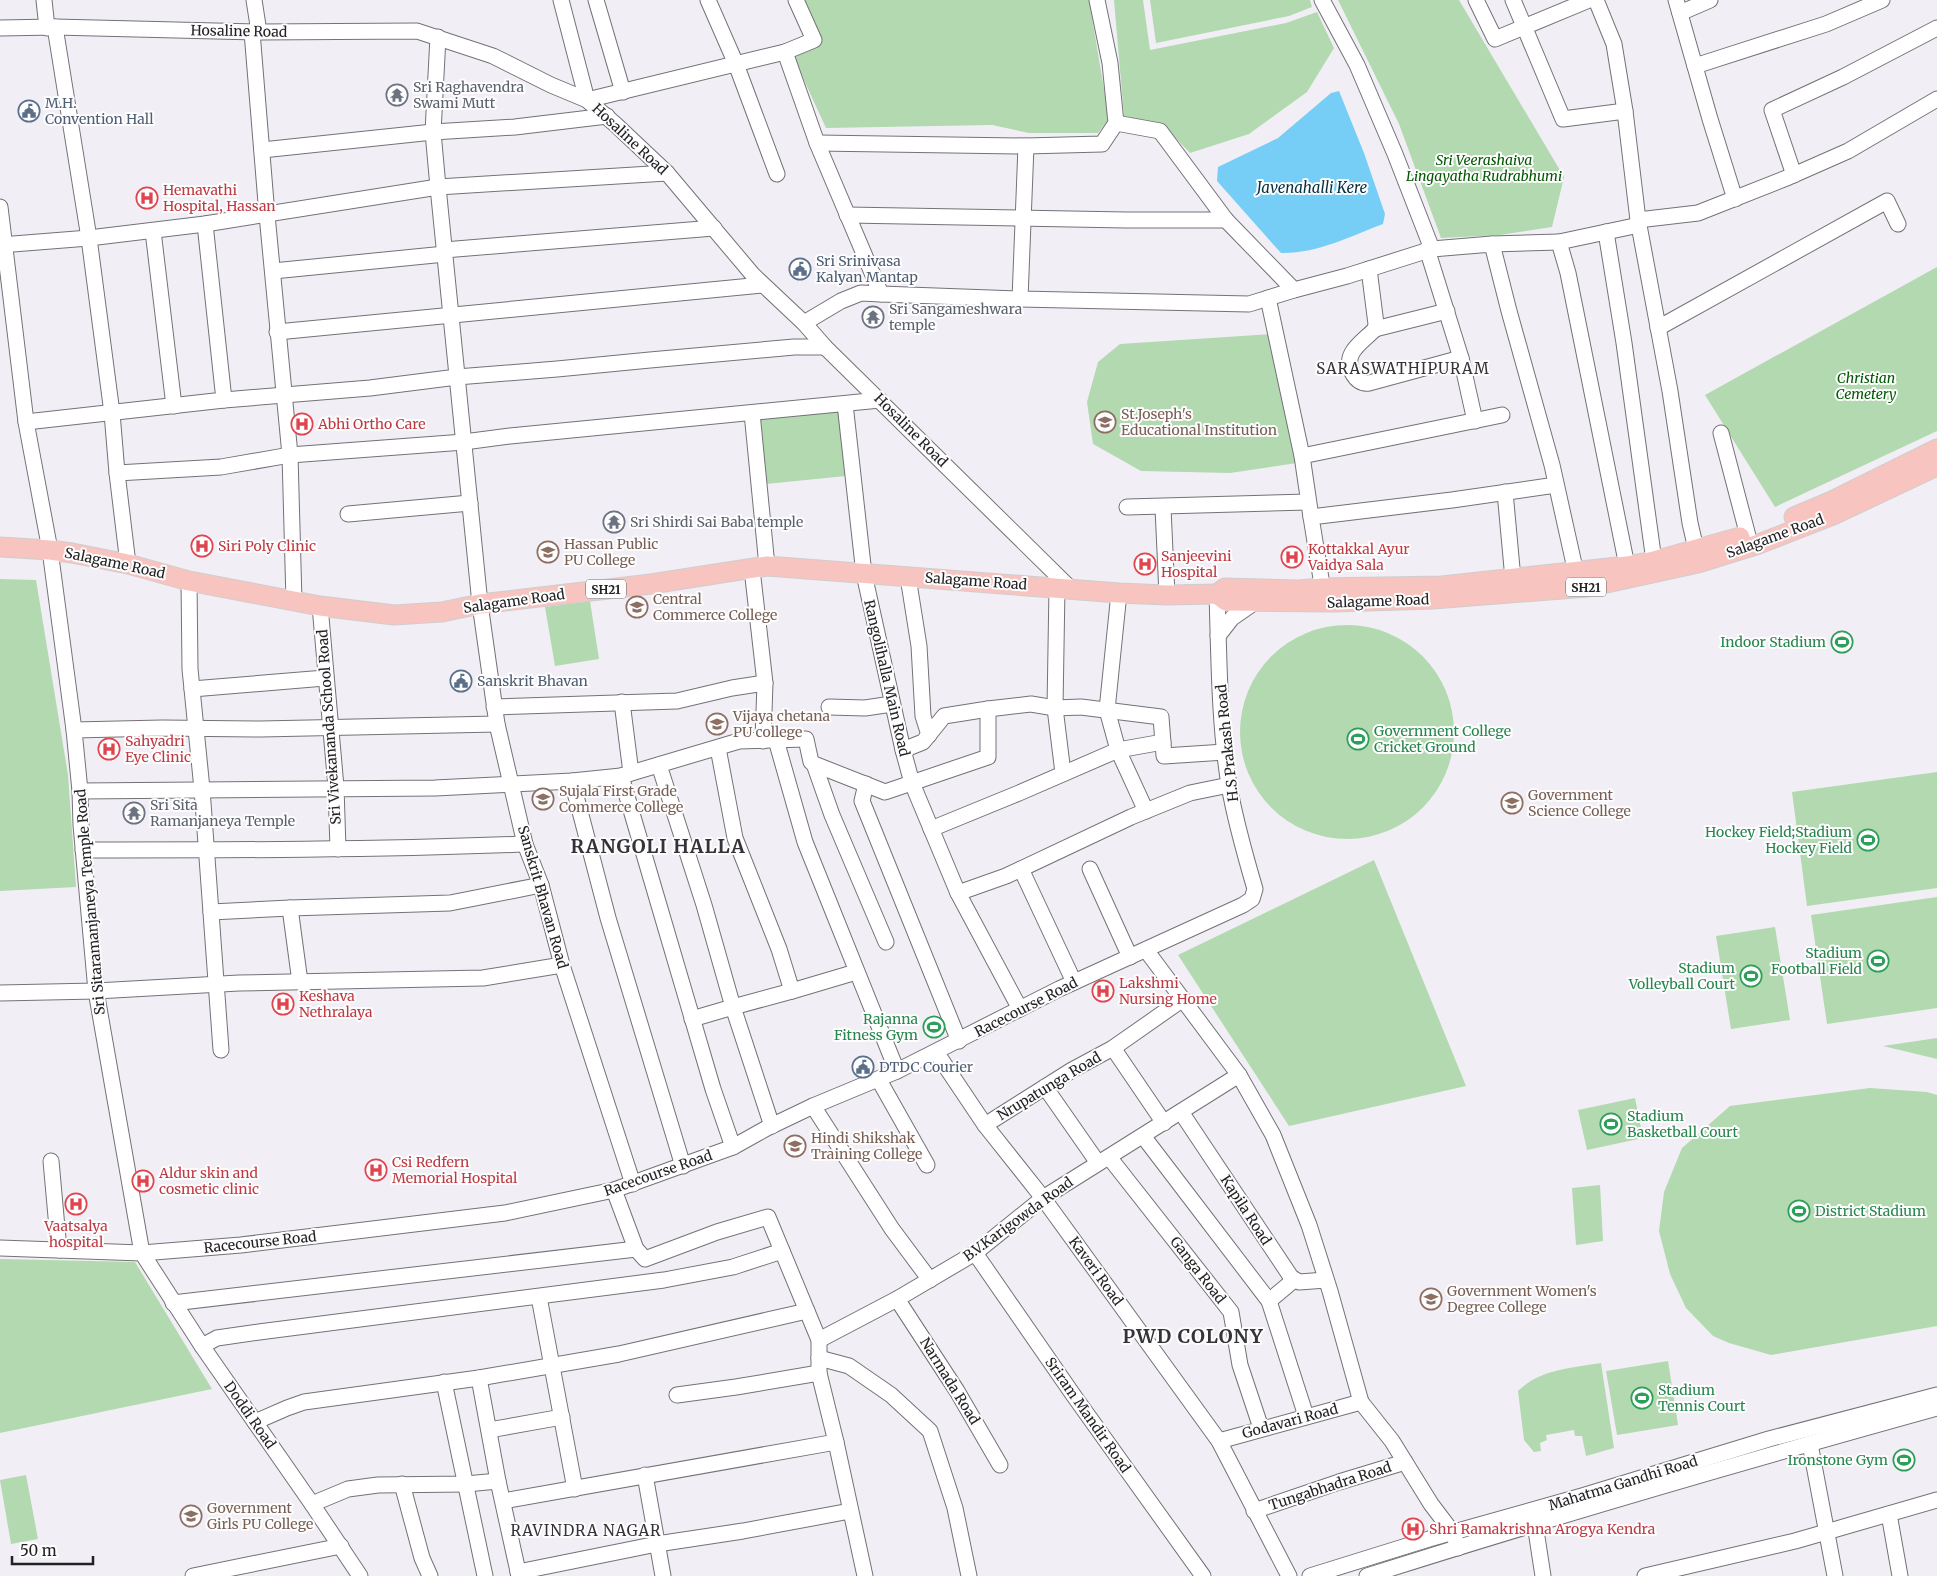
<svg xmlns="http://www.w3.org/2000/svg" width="1937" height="1576" font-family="Merriweather,serif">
	<rect width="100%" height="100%" fill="#f1eff5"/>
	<!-- green -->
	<g fill="#b2d9af">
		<polygon points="801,0 1089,0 1109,119 1098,133 1029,133 992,125 826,128 792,54 816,34"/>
		<polygon points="1114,0 1143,0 1150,50 1286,23 1317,12 1334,48 1307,92 1249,134 1190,153 1164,126 1124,116"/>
		<polygon points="1150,0 1310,0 1312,7 1289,16 1156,43"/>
		<polygon points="1338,0 1459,0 1564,177 1552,227 1500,235 1441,238 1399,124"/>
		<polygon points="1937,267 1937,431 1775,507 1705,395"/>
		<polygon points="1272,334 1297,463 1230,473 1141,471 1093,444 1087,402 1098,362 1120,344"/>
		<polygon points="839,411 846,476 766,484 759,419"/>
		<polygon points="0,579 36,580 68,775 76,887 0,891"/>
		<polygon points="590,601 599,659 555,666 545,607"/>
		<circle cx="1347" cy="732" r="107"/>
		<polygon points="1937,772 1937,888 1807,906 1792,792"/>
		<polygon points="1374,860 1466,1086 1289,1126 1178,955"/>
		<polygon points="1937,897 1937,1008 1827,1024 1811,915"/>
		<polygon points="1775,927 1790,1020 1731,1029 1716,936"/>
		<polygon points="1937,1038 1937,1059 1883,1046"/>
		<polygon points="1870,1088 1927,1092 1937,1095 1937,1326 1771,1355 1729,1343 1713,1336 1686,1308 1670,1274 1659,1231 1664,1192 1682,1148 1730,1106"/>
		<polygon points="1635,1098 1643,1138 1587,1150 1578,1110"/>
		<polygon points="1600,1185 1603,1241 1576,1245 1572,1188"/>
		<polygon points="0,1259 135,1262 212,1389 0,1433"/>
		<polygon points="1668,1361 1678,1425 1617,1435 1606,1371"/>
		<path d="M1601,1363L1614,1448L1586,1456L1582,1436H1575L1574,1430L1546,1435L1547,1440L1540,1443L1541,1451L1534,1452L1524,1440L1518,1391C1540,1369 1572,1368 1601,1363Z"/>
		<polygon points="26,1475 38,1539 11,1544 0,1480"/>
	</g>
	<!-- water -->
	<path fill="#76cef7" d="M1339,91L1364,153L1385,214L1383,224C1351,236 1316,254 1281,253L1217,181L1218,167L1278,138L1331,93Z"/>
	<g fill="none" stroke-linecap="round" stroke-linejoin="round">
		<!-- minor casing -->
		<g stroke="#747177" stroke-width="17">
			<g id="minor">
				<polyline points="44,0 47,28"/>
				<polyline points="254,0 259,32"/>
				<polyline points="561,0 587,100 785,52"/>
				<polyline points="596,0 623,92"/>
				<polyline points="708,0 736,64 777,174"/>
				<polyline points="796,0 814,40 785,52 817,143 881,294 861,293 841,301 804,323"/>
				<polyline points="1322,0 1357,65 1395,154 1432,249 1492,244 1509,311 1552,465 1576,573"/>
				<polyline points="1476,0 1495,39 1589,0"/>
				<polyline points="1513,0 1563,119 1625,111"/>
				<polyline points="1596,0 1614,44 1625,111 1638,220 1670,391 1690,523 1696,549"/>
				<polyline points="1676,0 1710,119 1735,199"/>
				<polyline points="1680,13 1710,0"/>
				<polyline points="55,27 89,238 112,413 117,473 128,564"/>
				<polyline points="0,28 55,27 259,32 417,31 493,56 551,85 587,100 615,124 667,173 753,275 804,323 825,347 1070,588"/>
				<polyline points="252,32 267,215 290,455 294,601"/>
				<polyline points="438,37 433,132 438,187 480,604 497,724 525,844 541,885 562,965 633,1184"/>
				<polyline points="1695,66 1826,24 1882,0"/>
				<polyline points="1116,123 1160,131 1226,220"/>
				<polyline points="817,143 1026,146 1102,144 1116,123 1110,63 1097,0"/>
				<polyline points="1026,146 1020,299 1249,304 1294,290 1347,276 1432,249"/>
				<polyline points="262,150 433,132 515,127 607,116"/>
				<polyline points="1794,175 1772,110 1843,77 1937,28"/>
				<polyline points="0,207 26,422 50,550 74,730 80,791 81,825 96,991 142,1253 202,1346 312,1504 360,1576"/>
				<polyline points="847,215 1126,220 1226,220 1294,290"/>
				<polyline points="1638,220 1698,213 1789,177 1848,151 1937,99"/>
				<polyline points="153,231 174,406"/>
				<polyline points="1606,232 1624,343 1654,561"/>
				<polyline points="1492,244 1559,242"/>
				<polyline points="0,245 89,238 205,224 438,187 667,173"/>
				<polyline points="1427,249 1461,358 1475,421"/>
				<polyline points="444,250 714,228"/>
				<path d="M1369,269L1376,324L1375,329C1363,342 1341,353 1353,374C1357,381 1361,384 1369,383L1461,358"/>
				<polyline points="273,271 445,254"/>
				<polyline points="881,294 1020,299"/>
				<polyline points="1268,298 1302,456 1311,517"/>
				<polyline points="1658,328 1887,201 1898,224"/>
				<polyline points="1375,329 1447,311"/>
				<polyline points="277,332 762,285"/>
				<polyline points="224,400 370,388 457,377 557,369 650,360 794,347 825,347"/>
				<polyline points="845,404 864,574 903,750 912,783 958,893 1006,876 1131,817 1190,793 1229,785"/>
				<polyline points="752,413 767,566"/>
				<polyline points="26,422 224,400 205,224"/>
				<polyline points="1721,433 1748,536"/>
				<polyline points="1302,456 1502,415"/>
				<polyline points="117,473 221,467 290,455 464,442 510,436 880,400"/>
				<polyline points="1505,492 1513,579"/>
				<polyline points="1127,507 1308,502"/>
				<polyline points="1163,508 1167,595"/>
				<polyline points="348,514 470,503"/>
				<polyline points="1627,566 1568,273 1559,242 1639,225"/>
				<polyline points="752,569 765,683"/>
				<polyline points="908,577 919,646 923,716 929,735"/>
				<polyline points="189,581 190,669 202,789 221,1050"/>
				<polyline points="1057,587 1055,708 1063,773"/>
				<polyline points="1119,593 1107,710 1118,750 1146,811"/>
				<polyline points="1324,597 1311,517 1452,500 1556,485"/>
				<polyline points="320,606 336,787 338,849"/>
				<polyline points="1218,636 1232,618 1255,602"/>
				<polyline points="192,689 325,678"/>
				<polyline points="622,702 631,773"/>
				<polyline points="494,707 677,701 732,688 765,683 763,741"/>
				<polyline points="829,707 865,708 892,704"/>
				<polyline points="74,730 162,728 261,729 497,724"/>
				<polyline points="776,740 805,842 897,1071"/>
				<polyline points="718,748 735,838 779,949 792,991 856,972"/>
				<polyline points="903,750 923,742 944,716 988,709"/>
				<polyline points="814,764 832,815 886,942"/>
				<polyline points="659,765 704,905 733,1007 692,1019"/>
				<polyline points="621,776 713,1089 733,1147"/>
				<polyline points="572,781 608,918 683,1166"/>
				<polyline points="866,784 862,801 959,1041"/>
				<polyline points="80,791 435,788 572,781 621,776 739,741 806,739 811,762 814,764 885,792 988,757 988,709 1031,704 1055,708 1081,707 1161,717 1164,756 1225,752"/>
				<polyline points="931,829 1019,793 1118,750 1163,742"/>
				<path d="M83,850C231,850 378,850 525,844"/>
				<polyline points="1021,869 1074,982"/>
				<polyline points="1090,869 1130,957"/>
				<polyline points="958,893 1020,1009"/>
				<polyline points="290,908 300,982"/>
				<polyline points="211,912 290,908 450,903 541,885"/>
				<polyline points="1146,950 1239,1075 1273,1135 1309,1225 1330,1291 1361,1402 1392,1441 1431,1504 1453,1533 1458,1548"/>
				<polyline points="0,993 96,991 239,983 483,978 562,965"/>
				<polyline points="1113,1048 1164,1123"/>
				<polyline points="936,1052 985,1125 1043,1198 1219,1441 1289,1576"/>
				<polyline points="879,1080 927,1165"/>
				<polyline points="1045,1087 1098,1163"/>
				<polyline points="813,1106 892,1229 930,1280"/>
				<polyline points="1181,1112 1291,1277 1299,1282 1326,1280"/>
				<polyline points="985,1125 1072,1070 1113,1048 1183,999"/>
				<polyline points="772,1126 733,1007 792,991"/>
				<polyline points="1143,1136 1269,1301 1306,1416"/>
				<polyline points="1109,1157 1231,1312 1240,1365 1261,1428"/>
				<polyline points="51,1161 59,1250"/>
				<polyline points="614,1190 636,1249 645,1259 717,1232 768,1217 819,1340 819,1373 836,1442 865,1576"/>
				<path d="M0,1248L142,1253L241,1245L505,1213L614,1190L733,1147L767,1128L813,1106L897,1071L1059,989L1243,905L1252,899L1255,889C1245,855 1235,820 1229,785C1219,722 1219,658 1217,594"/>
				<polyline points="975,1253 1074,1396 1203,1576"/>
				<polyline points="539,1297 575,1489"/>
				<polyline points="897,1299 957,1391 1000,1465"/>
				<polyline points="1269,1301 1294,1280"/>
				<polyline points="173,1303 636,1249"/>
				<polyline points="819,1340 897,1299 975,1253 1043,1198 1239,1075"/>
				<polyline points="202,1346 217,1338 259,1332 664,1280 733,1267 782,1251"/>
				<polyline points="819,1358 849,1366 891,1395 930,1431 955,1508 969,1576"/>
				<polyline points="479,1378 498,1481"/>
				<polyline points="444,1382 485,1576"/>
				<polyline points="677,1395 736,1387 819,1373"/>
				<polyline points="255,1422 287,1408 304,1402 479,1378 619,1354 807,1311"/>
				<polyline points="489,1430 562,1417"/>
				<polyline points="1219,1441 1361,1402"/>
				<polyline points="1810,1444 1835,1576"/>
				<polyline points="645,1475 663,1576"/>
				<polyline points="402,1484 422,1558 430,1576"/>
				<polyline points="503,1501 836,1442"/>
				<polyline points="312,1504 348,1489 378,1485 466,1484 498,1481 519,1576"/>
				<polyline points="1254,1511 1339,1482 1405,1462"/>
				<polyline points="1889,1514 1900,1576"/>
				<polyline points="1531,1515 1535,1524 1543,1576"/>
				<polyline points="518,1572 657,1544 743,1531 850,1511"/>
				<polyline points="193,1576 341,1546"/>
				<polyline points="1310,1576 1429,1539 1582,1496 1769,1439 1937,1395"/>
				<path d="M1367,1576C1556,1516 1746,1461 1937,1408"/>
				<polyline points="1645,1576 1795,1541 1937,1500"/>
			</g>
		</g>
		<!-- major casing -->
		<g stroke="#cececf" stroke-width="21">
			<g id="major">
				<polyline points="1794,517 1832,501 1937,449"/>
				<polyline points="0,547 50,550 72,553 128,564 189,581 320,606 394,615 442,612 480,604 651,584 767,566 1119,593 1167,595 1217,594 1226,601 1335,602 1433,599 1588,587 1698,563 1756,545 1833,515 1937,466"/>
				<polyline points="1217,594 1225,588 1298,590 1322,588 1442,586 1627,566 1654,561 1740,537"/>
			</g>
		</g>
		<!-- minor -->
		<use href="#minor" stroke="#fff" stroke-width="15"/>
		<!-- major -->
		<use href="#major" stroke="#f8c4c0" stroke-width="19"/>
	</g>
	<!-- icons -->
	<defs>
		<g id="temple-ring" transform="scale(1.125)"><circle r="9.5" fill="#fefdfe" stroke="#6b7280" stroke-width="1.5"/><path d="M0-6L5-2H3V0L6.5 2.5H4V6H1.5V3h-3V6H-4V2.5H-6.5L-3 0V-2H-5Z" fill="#6b7280"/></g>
		<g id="civic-ring" transform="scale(1.125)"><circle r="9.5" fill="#fefdfe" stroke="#5c6f8a" stroke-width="1.5"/><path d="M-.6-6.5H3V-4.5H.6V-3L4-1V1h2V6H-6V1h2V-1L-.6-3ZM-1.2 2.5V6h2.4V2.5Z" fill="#5c6f8a"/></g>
		<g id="hospital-ring" transform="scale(1.125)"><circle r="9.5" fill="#fefdfe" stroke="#e0444e" stroke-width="1.5"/><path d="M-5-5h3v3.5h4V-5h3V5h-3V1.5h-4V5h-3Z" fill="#e0444e"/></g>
		<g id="school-ring" transform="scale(1.125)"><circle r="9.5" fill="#fefdfe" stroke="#8d6e63" stroke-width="1.5"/><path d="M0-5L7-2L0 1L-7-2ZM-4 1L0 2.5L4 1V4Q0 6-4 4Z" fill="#8d6e63"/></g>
		<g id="university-ring" transform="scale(1.125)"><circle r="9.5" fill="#fefdfe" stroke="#8d6e63" stroke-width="1.5"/><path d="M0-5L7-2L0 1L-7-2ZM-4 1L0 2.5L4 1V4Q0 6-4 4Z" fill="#8d6e63"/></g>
		<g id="stadium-ring" transform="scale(1.125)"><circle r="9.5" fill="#fefdfe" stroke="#2e9e5b" stroke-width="1.5"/><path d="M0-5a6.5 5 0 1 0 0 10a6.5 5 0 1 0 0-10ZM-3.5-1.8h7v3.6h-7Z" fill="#2e9e5b"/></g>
	</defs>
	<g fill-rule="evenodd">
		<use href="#temple-ring" x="397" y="95"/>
		<use href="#civic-ring" x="29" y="111"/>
		<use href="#hospital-ring" x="147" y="198"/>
		<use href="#civic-ring" x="800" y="269"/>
		<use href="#temple-ring" x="873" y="317"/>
		<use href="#school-ring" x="1105" y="422"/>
		<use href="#hospital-ring" x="302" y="424"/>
		<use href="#temple-ring" x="614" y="522"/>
		<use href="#hospital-ring" x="202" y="546"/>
		<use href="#university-ring" x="548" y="552"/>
		<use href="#hospital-ring" x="1292" y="557"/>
		<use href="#hospital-ring" x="1145" y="564"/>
		<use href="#university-ring" x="637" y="607"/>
		<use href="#stadium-ring" x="1842" y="642"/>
		<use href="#civic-ring" x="461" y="681"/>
		<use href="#university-ring" x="717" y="724"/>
		<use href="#stadium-ring" x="1358" y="739"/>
		<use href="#hospital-ring" x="109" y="749"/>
		<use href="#university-ring" x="543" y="799"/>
		<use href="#university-ring" x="1512" y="803"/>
		<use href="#temple-ring" x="134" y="813"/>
		<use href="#stadium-ring" x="1868" y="840"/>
		<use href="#stadium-ring" x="1878" y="961"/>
		<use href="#stadium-ring" x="1751" y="976"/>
		<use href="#hospital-ring" x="1103" y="991"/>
		<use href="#hospital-ring" x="283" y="1004"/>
		<use href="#stadium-ring" x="934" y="1027"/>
		<use href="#civic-ring" x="863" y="1067"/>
		<use href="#stadium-ring" x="1611" y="1124"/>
		<use href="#university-ring" x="795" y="1146"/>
		<use href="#hospital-ring" x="376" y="1170"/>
		<use href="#hospital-ring" x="143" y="1181"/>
		<use href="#hospital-ring" x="76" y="1204"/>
		<use href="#stadium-ring" x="1799" y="1211"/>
		<use href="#university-ring" x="1431" y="1299"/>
		<use href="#stadium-ring" x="1642" y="1398"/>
		<use href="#stadium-ring" x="1904" y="1460"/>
		<use href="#university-ring" x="191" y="1516"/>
		<use href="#hospital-ring" x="1413" y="1529"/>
	</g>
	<g text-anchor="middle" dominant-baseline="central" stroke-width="4" stroke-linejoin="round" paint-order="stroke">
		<!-- shield labels -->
		<g fill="#fefdfe" stroke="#646365" stroke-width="1">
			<rect x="1566" y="577.5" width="40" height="19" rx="4"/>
			<rect x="586" y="579.5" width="40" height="19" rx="4"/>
		</g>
		<g font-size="12" font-weight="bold" fill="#222123">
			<text x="1586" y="587">SH21</text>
			<text x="606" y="589">SH21</text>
		</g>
		<!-- street labels -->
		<g font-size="14" fill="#222123" stroke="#fefdfe">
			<text transform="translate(239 31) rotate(1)">Hosaline Road</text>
			<text transform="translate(630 139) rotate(43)">Hosaline Road</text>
			<text transform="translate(911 430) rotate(45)">Hosaline Road</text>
			<text transform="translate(1775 536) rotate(-20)">Salagame Road</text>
			<text transform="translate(115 563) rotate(12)">Salagame Road</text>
			<text transform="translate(976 581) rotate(4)">Salagame Road</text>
			<text transform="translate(514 601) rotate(-8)">Salagame Road</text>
			<text transform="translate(1378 601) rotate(-2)">Salagame Road</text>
			<text transform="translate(887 678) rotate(77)">Rangolihalla Main Road</text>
			<text transform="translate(329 727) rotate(-94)">Sri Vivekananda School Road</text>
			<text transform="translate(1227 743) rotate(-96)">H.S Prakash Road</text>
			<text transform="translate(543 897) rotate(74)">Sanskrit Bhavan Road</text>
			<text transform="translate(90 902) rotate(-95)">Sri Sitaramanjaneya Temple Road</text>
			<text transform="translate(1026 1007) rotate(-27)">Racecourse Road</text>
			<text transform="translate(1049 1086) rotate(-31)">Nrupatunga Road</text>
			<text transform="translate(658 1173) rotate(-19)">Racecourse Road</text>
			<text transform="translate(1246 1210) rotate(57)">Kapila Road</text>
			<text transform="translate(1018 1219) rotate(-36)">B.V.Karigowda Road</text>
			<text transform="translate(260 1242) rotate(-6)">Racecourse Road</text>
			<text transform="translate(1198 1270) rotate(52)">Ganga Road</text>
			<text transform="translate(1096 1271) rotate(54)">Kaveri Road</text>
			<text transform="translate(950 1381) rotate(58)">Narmada Road</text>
			<text transform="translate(250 1415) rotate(55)">Doddi Road</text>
			<text transform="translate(1088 1415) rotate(55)">Sriram Mandir Road</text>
			<text transform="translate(1290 1421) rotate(-15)">Godavari Road</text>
			<text transform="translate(1623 1483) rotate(-17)">Mahatma Gandhi Road</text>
			<text transform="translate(1330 1486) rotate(-18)">Tungabhadra Road</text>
		</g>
		<!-- worship labels -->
		<g font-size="14" fill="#5b616d" stroke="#fefdfe" text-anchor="start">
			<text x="413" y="87">Sri Raghavendra<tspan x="413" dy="16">Swami Mutt</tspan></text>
			<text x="889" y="309">Sri Sangameshwara<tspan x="889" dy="16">temple</tspan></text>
			<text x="630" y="522">Sri Shirdi Sai Baba temple</text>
			<text x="150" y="805">Sri Sita<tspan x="150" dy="16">Ramanjaneya Temple</tspan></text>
		</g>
		<!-- service labels -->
		<g font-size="14" fill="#4e5e75" stroke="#fefdfe" text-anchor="start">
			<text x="45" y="103">M.H.<tspan x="45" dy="16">Convention Hall</tspan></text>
			<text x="816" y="261">Sri Srinivasa<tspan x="816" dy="16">Kalyan Mantap</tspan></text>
			<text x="477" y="681">Sanskrit Bhavan</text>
			<text x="879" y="1067">DTDC Courier</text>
		</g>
		<!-- park labels -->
		<g font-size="14" font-style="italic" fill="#025703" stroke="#fefdfe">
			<text x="1484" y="160">Sri Veerashaiva<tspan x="1484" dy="16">Lingayatha Rudrabhumi</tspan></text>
			<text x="1866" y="378">Christian<tspan x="1866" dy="16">Cemetery</tspan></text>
		</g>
		<!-- health labels -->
		<g font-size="14" fill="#be3a42" stroke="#fefdfe" text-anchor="start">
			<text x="163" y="190">Hemavathi<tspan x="163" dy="16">Hospital, Hassan</tspan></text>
			<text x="318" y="424">Abhi Ortho Care</text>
			<text x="218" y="546">Siri Poly Clinic</text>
			<text x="1308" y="549">Kottakkal Ayur<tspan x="1308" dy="16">Vaidya Sala</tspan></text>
			<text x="1161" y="556">Sanjeevini<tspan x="1161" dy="16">Hospital</tspan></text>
			<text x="125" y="741">Sahyadri<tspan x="125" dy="16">Eye Clinic</tspan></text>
			<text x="1119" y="983">Lakshmi<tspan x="1119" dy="16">Nursing Home</tspan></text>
			<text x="299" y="996">Keshava<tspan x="299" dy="16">Nethralaya</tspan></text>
			<text x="392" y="1162">Csi Redfern<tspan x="392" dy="16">Memorial Hospital</tspan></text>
			<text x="159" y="1173">Aldur skin and<tspan x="159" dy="16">cosmetic clinic</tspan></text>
			<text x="76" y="1226" text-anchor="middle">Vaatsalya<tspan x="76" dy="16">hospital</tspan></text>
			<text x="1429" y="1529">Shri Ramakrishna Arogya Kendra</text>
		</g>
		<!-- education labels -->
		<g font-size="14" fill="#785e54" stroke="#fefdfe" text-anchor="start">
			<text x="1121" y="414">St.Joseph's<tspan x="1121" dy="16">Educational Institution</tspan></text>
			<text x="564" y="544">Hassan Public<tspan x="564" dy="16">PU College</tspan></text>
			<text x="653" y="599">Central<tspan x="653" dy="16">Commerce College</tspan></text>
			<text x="733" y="716">Vijaya chetana<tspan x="733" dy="16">PU college</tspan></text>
			<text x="559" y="791">Sujala First Grade<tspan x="559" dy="16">Commerce College</tspan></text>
			<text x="1528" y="795">Government<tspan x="1528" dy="16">Science College</tspan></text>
			<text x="811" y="1138">Hindi Shikshak<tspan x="811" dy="16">Training College</tspan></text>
			<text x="1447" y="1291">Government Women's<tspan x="1447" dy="16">Degree College</tspan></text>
			<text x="207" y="1508">Government<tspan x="207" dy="16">Girls PU College</tspan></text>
		</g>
		<!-- leisure labels -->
		<g font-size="14" fill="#27864d" stroke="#fefdfe" text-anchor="end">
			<text x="1826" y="642">Indoor Stadium</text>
			<text x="1374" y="731" text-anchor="start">Government College<tspan x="1374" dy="16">Cricket Ground</tspan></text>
			<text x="1852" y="832">Hockey Field;Stadium<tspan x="1852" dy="16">Hockey Field</tspan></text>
			<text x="1862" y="953">Stadium<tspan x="1862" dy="16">Football Field</tspan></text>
			<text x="1735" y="968">Stadium<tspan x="1735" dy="16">Volleyball Court</tspan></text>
			<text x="918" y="1019">Rajanna<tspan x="918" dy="16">Fitness Gym</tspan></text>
			<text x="1627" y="1116" text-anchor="start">Stadium<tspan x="1627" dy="16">Basketball Court</tspan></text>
			<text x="1815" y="1211" text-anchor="start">District Stadium</text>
			<text x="1658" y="1390" text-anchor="start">Stadium<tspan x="1658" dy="16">Tennis Court</tspan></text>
			<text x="1888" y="1460">Ironstone Gym</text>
		</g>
		<!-- water labels -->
		<g font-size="15" font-style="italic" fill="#053040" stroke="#fefdfe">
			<text x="1312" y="187">Javenahalli Kere</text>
		</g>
		<!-- neighbourhood labels -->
		<g font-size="15" letter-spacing="1" fill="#353338" stroke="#fefdfe">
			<text x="1403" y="368">SARASWATHIPURAM</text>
			<text x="586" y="1530">RAVINDRA NAGAR</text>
		</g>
		<!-- district labels -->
		<g font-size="19" font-weight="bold" letter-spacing="1" fill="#353338" stroke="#fefdfe">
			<text x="658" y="846">RANGOLI HALLA</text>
			<text x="1193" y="1336">PWD COLONY</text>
		</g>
	</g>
	<!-- scale -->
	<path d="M12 1556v8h81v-8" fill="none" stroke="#222123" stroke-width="2.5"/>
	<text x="20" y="1556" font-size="15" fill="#222123" stroke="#fefdfe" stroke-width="4" paint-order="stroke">50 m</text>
</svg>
